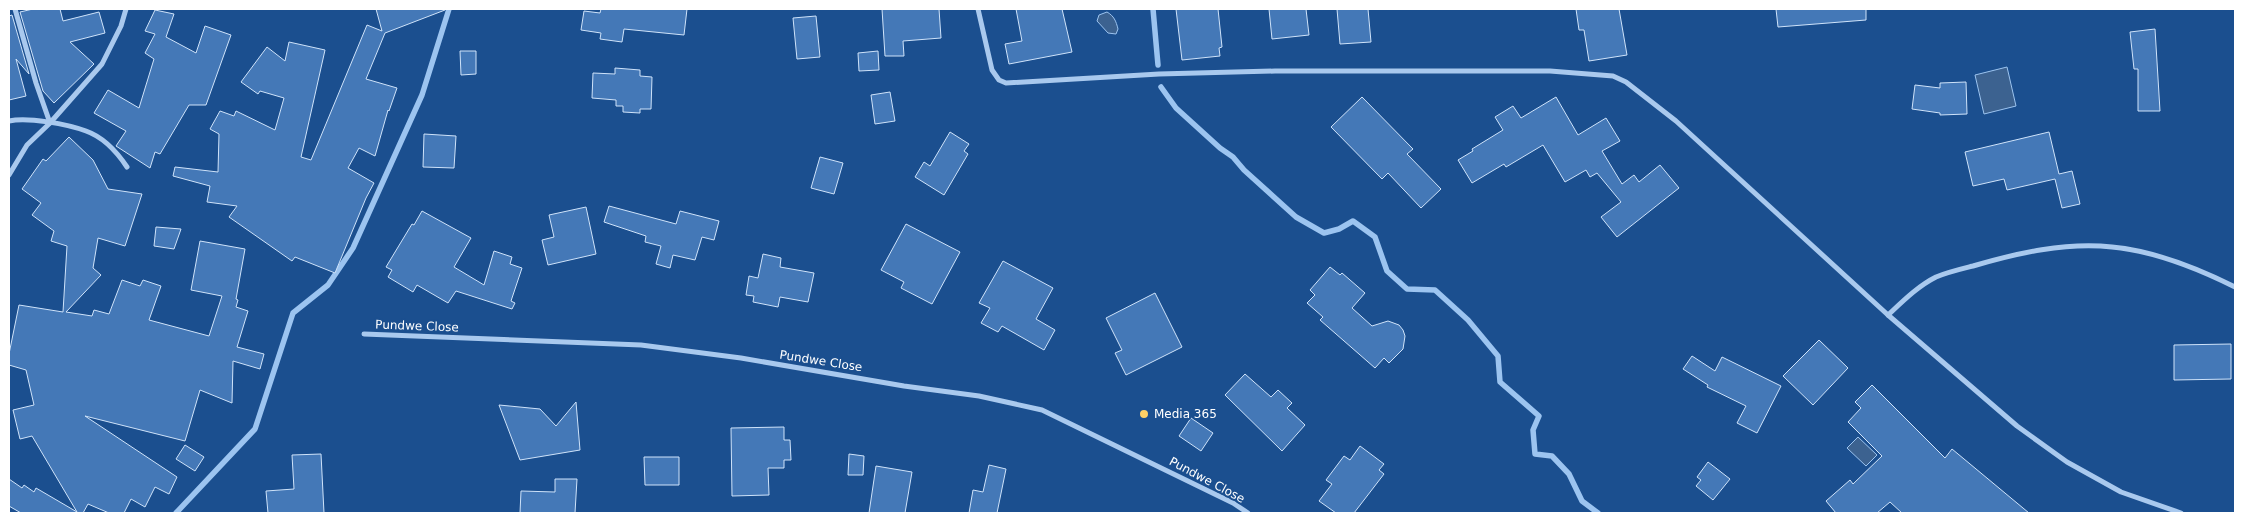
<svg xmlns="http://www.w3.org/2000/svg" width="2244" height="522" font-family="'DejaVu Sans',sans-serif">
	<rect width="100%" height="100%" fill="#1b4f8f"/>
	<!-- water -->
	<g fill="#3c6290" stroke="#9cc4f0">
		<path d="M1107,12C1114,16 1116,21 1118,29L1116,34L1108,33L1097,21L1099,15Z"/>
		<polygon points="2007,67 2016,106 1984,114 1975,75"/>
		<polygon points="1858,437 1877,455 1866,466 1847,448"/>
	</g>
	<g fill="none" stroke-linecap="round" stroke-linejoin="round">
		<!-- stream -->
		<g stroke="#9cc4f0" stroke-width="5.5">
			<polyline points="1153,9 1158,65"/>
			<polyline points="1161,87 1176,108 1220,148 1233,157 1244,170 1296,217 1324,233 1339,229 1353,221 1375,237 1387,271 1407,289 1435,290 1468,320 1498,356 1500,382 1539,416 1533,430 1535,454 1552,456 1569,474 1582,501 1598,513"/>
			<polyline points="176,513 255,429 293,313 328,285 353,248 422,95 449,9"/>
		</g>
	</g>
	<!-- building -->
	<g fill="#4478b7" stroke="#cfe3fa">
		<polygon points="33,9 60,9 63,21 99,12 105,33 70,42 94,64 54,103 43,91 20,12"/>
		<polygon points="376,9 445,9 445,10 385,33 366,79 397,88 389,111 388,110 375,156 359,148 348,168 374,183 366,198 335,273 295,257 292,261 229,217 237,206 207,202 210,186 173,176 175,167 218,172 219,134 210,129 220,111 234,116 236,111 275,130 284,98 260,91 258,94 241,82 267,47 285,61 289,42 325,50 301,157 311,160 367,25 382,31"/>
		<polygon points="601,9 687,9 684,35 624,29 622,42 600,39 601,33 581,30 584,11 600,13"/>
		<polygon points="882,9 939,9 941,38 903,41 904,56 885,56"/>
		<polygon points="1016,9 1062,9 1072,52 1009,64 1005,44 1022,41"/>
		<polygon points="1176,9 1218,9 1222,47 1219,48 1220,56 1182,60"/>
		<polygon points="1269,9 1306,9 1309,35 1272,39"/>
		<polygon points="1337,9 1368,9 1371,42 1340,44"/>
		<polygon points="1576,9 1619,9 1627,55 1589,61 1584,30 1579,30"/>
		<polygon points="1776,9 1866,9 1866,20 1778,27"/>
		<polygon points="155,10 174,14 166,37 196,53 205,26 231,35 206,105 189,105 160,154 155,152 150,168 116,146 126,131 94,113 108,90 139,108 154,59 145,53 155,34 145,31"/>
		<polygon points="12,15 29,74 16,59 26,96 9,100 9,16"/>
		<polygon points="816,16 820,57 797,59 793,18"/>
		<polygon points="2155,29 2160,111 2138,111 2138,69 2134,69 2130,32"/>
		<polygon points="460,51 476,51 476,74 461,75"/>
		<polygon points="878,51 879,70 859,71 858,53"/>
		<polygon points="615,68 640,70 640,76 652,77 651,109 640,109 640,113 623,112 623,106 616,106 616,100 592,98 593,73 615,74"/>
		<polygon points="1966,82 1967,114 1940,115 1940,113 1912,109 1915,85 1940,88 1940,83"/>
		<polygon points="890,92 895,121 875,124 871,95"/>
		<polygon points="1362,97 1413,149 1407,154 1441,189 1421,208 1388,173 1382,179 1331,127"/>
		<polygon points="1556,97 1578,135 1606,118 1620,141 1602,151 1622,184 1634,175 1639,182 1660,165 1679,188 1617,237 1601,217 1621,202 1597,173 1590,177 1586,170 1565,182 1543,145 1506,167 1504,164 1472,183 1458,160 1473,151 1472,149 1503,130 1495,117 1513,106 1521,118"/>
		<polygon points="950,132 969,144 964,151 968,154 944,195 915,177 924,162 930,166"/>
		<polygon points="2049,132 2059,174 2072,171 2080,204 2062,208 2055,179 2007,190 2004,179 1973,186 1965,152"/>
		<polygon points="424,134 456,136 454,168 423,167"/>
		<polygon points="69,137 93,160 108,189 142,194 125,246 98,238 93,268 101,275 66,312 92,316 94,310 109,314 122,280 140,286 143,280 161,286 149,320 209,336 222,296 191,290 200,241 245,249 236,299 238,300 236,307 248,311 237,347 264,354 260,369 233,361 232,403 200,390 185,441 85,416 177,477 169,494 155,487 145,507 131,499 124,513 109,513 88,504 83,513 21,513 9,506 9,479 22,488 24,485 34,492 36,488 77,512 32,436 20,439 13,410 34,405 26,370 9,365 9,354 19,305 63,312 67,246 51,241 54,231 32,215 41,203 22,189 43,159 46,161"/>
		<polygon points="820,157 843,163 834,194 811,188"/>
		<polygon points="609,206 676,224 680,211 719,221 714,240 702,237 695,260 673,255 670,268 656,264 661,246 645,242 646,236 604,222"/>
		<polygon points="586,207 596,254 548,265 542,240 554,237 549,215"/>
		<polygon points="422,211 471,238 454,267 484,285 494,251 512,257 510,264 522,268 511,301 515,303 512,309 456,291 448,303 417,285 413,292 388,277 392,270 386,267 412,224 414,225"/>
		<polygon points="906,224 960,252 932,304 901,288 904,282 881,270"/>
		<polygon points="156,227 181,229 174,249 154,246"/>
		<polygon points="763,254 781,258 780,267 814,273 808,302 780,297 778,307 753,302 754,296 746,295 749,276 758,278"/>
		<polygon points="1003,261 1053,288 1036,319 1055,330 1044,350 1002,326 998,332 981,323 990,308 979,303"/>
		<polygon points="1330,267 1340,275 1342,273 1365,293 1352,308 1372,326 1388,321 1399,325 1403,330 1405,336 1403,349 1389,363 1384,358 1375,368 1320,320 1323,317 1307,303 1315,295 1310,290"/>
		<polygon points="1155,293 1182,347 1126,375 1115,353 1122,350 1106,318"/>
		<polygon points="1819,340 1848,368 1813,405 1783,376"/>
		<polygon points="2231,344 2231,379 2174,380 2174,345"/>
		<polygon points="1692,356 1715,371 1722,357 1781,386 1757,433 1737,423 1746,406 1707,387 1708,385 1683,369"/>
		<polygon points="1245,374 1271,397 1278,390 1292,403 1287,408 1305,425 1282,451 1225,395"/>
		<polygon points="1872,385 1945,458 1952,449 2029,513 1902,513 1890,502 1877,513 1836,513 1826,501 1850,480 1853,484 1882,456 1848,422 1861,408 1855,402"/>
		<polygon points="576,402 580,450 520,460 499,405 540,409 556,426"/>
		<polygon points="1191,418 1213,433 1201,451 1179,436"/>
		<polygon points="784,427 784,440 790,440 791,460 784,460 784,468 768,468 769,495 732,496 731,428"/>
		<polygon points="185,445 204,457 195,471 176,459"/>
		<polygon points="1360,446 1384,464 1379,470 1384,474 1354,513 1336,513 1319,501 1332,484 1326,480 1344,456 1350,460"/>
		<polygon points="321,454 324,513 268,513 266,491 294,489 292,455"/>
		<polygon points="849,454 864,456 863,475 848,475"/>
		<polygon points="644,457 679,457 679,485 645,485"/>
		<polygon points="1708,462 1730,479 1713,500 1696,486 1701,480 1697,477"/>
		<polygon points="989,465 1006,469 997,513 969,513 973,490 983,492"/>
		<polygon points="876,466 912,472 905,513 869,513"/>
		<polygon points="555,479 577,479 575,513 520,513 521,491 555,492"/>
	</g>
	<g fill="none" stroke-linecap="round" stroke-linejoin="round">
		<!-- street -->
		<g stroke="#a9c9ee" stroke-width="5">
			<polyline points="15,9 36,83 50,123"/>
			<polyline points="978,9 992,70 999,80 1006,83 1159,74 1275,71 1550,71 1613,76 1626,82 1676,121 1888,315 2017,426 2067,462 2121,492 2181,513"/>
			<path d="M9,121C28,117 67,124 86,131C103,137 117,152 127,167"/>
			<polyline points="9,175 27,145 50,123 102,64 121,26 126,9"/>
			<path d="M1888,315C1903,301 1918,286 1936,277C1948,272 1961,269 1973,266C2017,253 2066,242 2112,247C2155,251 2197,268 2235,287"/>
			<polyline points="364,334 641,345 741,358 904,386 979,396 1042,410 1233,503 1248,513"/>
		</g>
	</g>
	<!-- markers -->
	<circle fill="#ffd166" stroke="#1b4f8f" stroke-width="2" cx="1144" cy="414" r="5"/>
	<g text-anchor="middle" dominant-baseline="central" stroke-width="4" stroke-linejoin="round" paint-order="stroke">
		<!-- street labels -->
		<g font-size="12" fill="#fff" stroke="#1b4f8f">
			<text transform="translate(417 326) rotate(2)">Pundwe Close</text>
			<text transform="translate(821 361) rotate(9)">Pundwe Close</text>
			<text transform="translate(1207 480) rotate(28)">Pundwe Close</text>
		</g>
		<!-- poi labels -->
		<g font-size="12" fill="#fff" stroke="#1b4f8f" text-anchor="start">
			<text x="1154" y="414">Media 365</text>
		</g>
	</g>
	<!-- border -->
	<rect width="2244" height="522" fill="none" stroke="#ffffff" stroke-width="20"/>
</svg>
